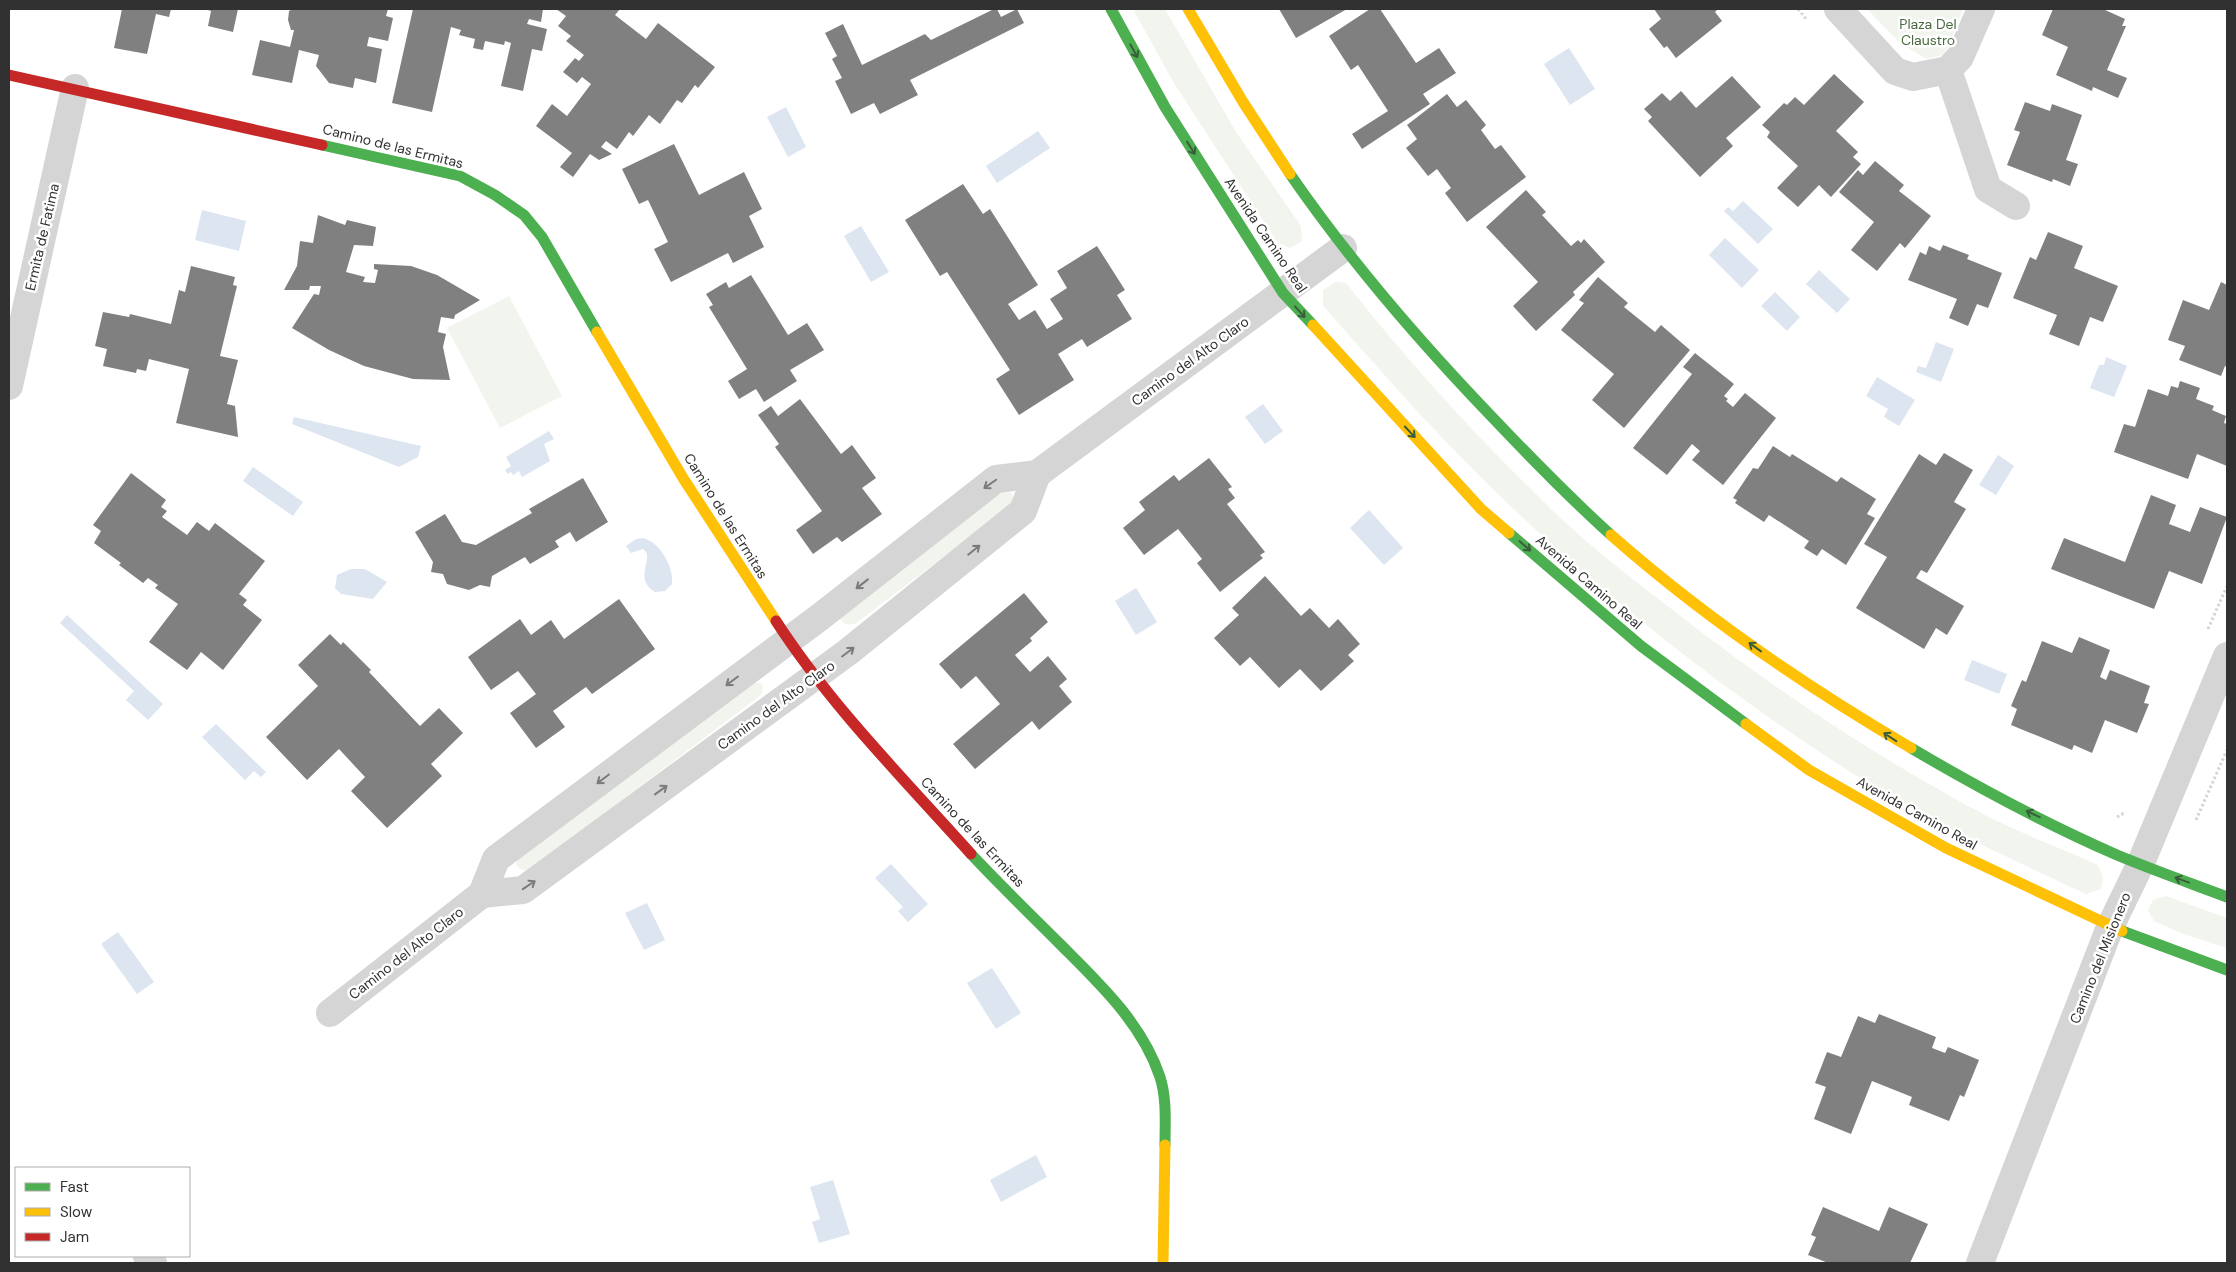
<svg xmlns="http://www.w3.org/2000/svg" width="2236" height="1272" font-family="'DM Sans',sans-serif">
	<rect width="100%" height="100%" fill="#fff"/>
	<!-- green -->
	<g fill="#f1f5ee">
		<polygon points="1133,9 1165,9 1236,132 1301,226 1302,241 1290,248 1277,242 1172,80"/>
		<polygon points="1867,9 1963,9 1947,49 1942,55 1927,59 1901,44"/>
		<path d="M1336,282L1346,283C1406,359 1471,431 1540,498C1577,536 1623,572 1665,604C1765,683 1871,754 1983,814C2020,833 2060,848 2098,865L2103,877L2101,889L2086,894C2006,857 1927,820 1852,773C1712,684 1570,570 1455,451C1409,404 1367,355 1323,306V290Z"/>
		<polygon points="509,296 562,396 500,428 447,328"/>
		<polygon points="1001,491 1009,491 1013,495 1013,504 855,624 845,624 840,619"/>
		<polygon points="750,682 761,683 763,687 761,695 528,871 520,869 516,865 518,858"/>
		<polygon points="2166,896 2227,918 2227,948 2181,933 2154,921 2148,910 2153,900"/>
	</g>
	<!-- water -->
	<g fill="#dde5f1">
		<polygon points="1569,48 1595,89 1570,105 1544,64"/>
		<polygon points="786,107 806,147 788,157 767,117"/>
		<polygon points="1038,131 1050,148 997,183 986,166"/>
		<polygon points="1743,201 1773,229 1758,244 1724,211 1728,207 1733,211"/>
		<polygon points="202,210 246,221 239,251 195,240"/>
		<polygon points="861,226 889,272 871,282 844,236"/>
		<polygon points="1725,238 1759,270 1742,288 1709,255"/>
		<polygon points="1819,270 1850,299 1837,313 1806,284"/>
		<polygon points="1775,292 1800,317 1787,331 1761,306"/>
		<polygon points="1936,342 1954,349 1941,382 1916,372 1918,366 1926,368"/>
		<polygon points="2106,357 2127,366 2114,397 2090,388 2099,365 2104,365"/>
		<polygon points="1877,377 1915,400 1899,426 1884,417 1888,409 1866,396"/>
		<polygon points="1263,404 1283,431 1265,444 1245,417"/>
		<polygon points="294,417 421,446 418,457 399,467 292,424"/>
		<polygon points="549,431 554,439 544,444 550,461 522,477 519,471 513,475 511,472 508,474 505,470 511,466 506,457"/>
		<polygon points="1998,455 2014,466 1996,495 1979,485"/>
		<polygon points="253,467 303,502 293,516 243,481"/>
		<polygon points="1369,510 1403,548 1384,565 1350,528"/>
		<path d="M643,538C660,542 674,567 672,584L665,591L655,592C632,578 656,558 643,549L631,553L626,546L636,539Z"/>
		<polygon points="351,569 365,569 387,582 373,599 341,594 335,588 337,575"/>
		<polygon points="1136,588 1157,622 1136,635 1115,601"/>
		<polygon points="67,615 163,704 148,720 126,700 134,691 60,623"/>
		<polygon points="1972,660 2007,674 1999,694 1964,680"/>
		<polygon points="216,724 266,772 261,777 254,771 245,780 202,737"/>
		<polygon points="891,864 928,904 908,922 898,911 903,907 875,878"/>
		<polygon points="647,903 665,940 644,950 625,913"/>
		<polygon points="118,932 154,982 137,994 101,944"/>
		<polygon points="992,968 1021,1013 996,1029 967,983"/>
		<polygon points="1036,1155 1047,1177 1001,1202 990,1180"/>
		<polygon points="833,1180 850,1234 819,1243 812,1222 820,1219 810,1187"/>
	</g>
	<!-- building -->
	<g fill="#808080">
		<polygon points="122,9 171,9 169,17 156,14 147,54 114,48"/>
		<polygon points="205,9 238,9 233,32 208,26 211,11"/>
		<polygon points="293,9 388,9 386,16 393,18 388,41 369,37 367,46 382,49 376,83 355,78 353,88 329,83 316,66 319,55 299,50 292,83 252,75 260,40 290,47 294,30 291,30 288,20 289,11"/>
		<polygon points="413,9 543,9 541,22 529,19 527,24 547,29 542,51 532,49 523,91 501,86 511,43 505,41 504,45 485,41 483,50 473,48 475,39 459,35 461,30 451,27 432,112 392,103"/>
		<polygon points="556,9 620,9 615,15 646,39 658,23 715,67 698,88 695,85 682,103 677,100 660,124 649,115 633,136 629,132 617,149 606,141 601,147 612,154 599,160 590,154 573,177 560,167 572,153 536,126 552,104 567,116 591,84 582,77 577,83 563,72 575,58 579,61 584,55 566,41 571,36 558,26 566,16"/>
		<polygon points="994,9 997,9 1001,17 1017,9 1024,23 910,80 918,95 880,114 874,103 851,114 835,81 842,78 832,59 837,56 825,33 843,24 862,65 925,34 931,40"/>
		<polygon points="1279,9 1347,9 1296,38"/>
		<polygon points="1370,9 1380,9 1416,63 1439,48 1456,73 1423,94 1430,104 1362,149 1352,134 1388,111 1358,65 1351,70 1329,36"/>
		<polygon points="1654,9 1718,9 1715,12 1722,21 1676,58 1667,46 1664,48 1649,29 1661,19"/>
		<polygon points="2053,9 2103,9 2125,19 2122,26 2126,26 2107,70 2127,78 2118,98 2093,87 2092,91 2056,75 2068,47 2042,35"/>
		<polygon points="1834,74 1864,102 1836,131 1858,152 1853,157 1861,164 1831,197 1819,185 1798,207 1777,188 1798,166 1767,137 1770,132 1762,125 1784,103 1787,105 1795,97 1804,105"/>
		<polygon points="1732,76 1761,107 1726,138 1733,146 1700,177 1648,121 1652,117 1644,109 1662,93 1670,101 1681,91 1696,108"/>
		<polygon points="1447,94 1457,107 1466,100 1486,125 1481,130 1495,149 1501,145 1526,177 1467,222 1445,193 1451,188 1437,169 1428,176 1406,148 1417,139 1407,125"/>
		<polygon points="2025,102 2050,111 2052,104 2082,115 2066,160 2078,164 2070,186 2053,179 2052,182 2007,165 2020,132 2014,130"/>
		<polygon points="674,144 699,195 744,172 762,209 749,216 764,247 733,263 728,253 671,282 654,249 668,242 648,200 639,204 622,169"/>
		<polygon points="1875,161 1904,185 1899,191 1931,216 1905,248 1900,243 1877,271 1851,250 1874,222 1839,192 1858,170 1863,175"/>
		<polygon points="963,184 983,214 990,209 1038,285 1008,304 1019,320 1035,310 1047,329 1063,319 1050,299 1067,288 1057,271 1097,246 1125,290 1117,295 1132,319 1087,347 1082,339 1058,354 1074,380 1019,415 996,379 1010,370 947,272 940,276 905,220"/>
		<polygon points="1526,190 1546,212 1542,215 1571,246 1578,240 1581,243 1584,239 1605,262 1573,292 1575,295 1536,331 1513,306 1538,282 1486,227"/>
		<polygon points="318,215 345,225 347,220 376,227 373,246 354,245 346,272 365,277 363,282 375,283 378,270 374,269 374,264 411,266 437,275 480,300 455,315 454,319 441,317 438,332 446,334 443,347 450,380 413,379 364,366 329,350 292,328 314,294 319,295 321,286 310,286 309,290 284,290 297,266 300,241 313,243"/>
		<polygon points="2048,232 2083,246 2074,268 2118,286 2103,322 2090,317 2079,346 2049,334 2057,315 2013,298 2030,257 2036,260"/>
		<polygon points="1943,245 1969,255 1967,259 2002,273 1988,308 1977,304 1968,326 1949,318 1957,299 1908,280 1920,252 1926,255 1929,246 1940,251"/>
		<polygon points="191,266 235,277 233,285 237,286 220,356 238,360 227,404 235,406 238,437 176,423 189,369 149,359 146,371 137,369 136,373 103,366 107,349 95,346 103,312 129,317 130,314 171,324 179,290 185,292"/>
		<polygon points="751,275 788,335 807,323 824,350 790,370 797,381 764,402 756,389 739,399 728,381 747,369 709,307 713,305 706,294 726,282 729,288"/>
		<polygon points="1598,277 1628,303 1624,307 1655,332 1661,325 1690,350 1624,428 1592,400 1614,374 1561,330 1584,303 1579,300"/>
		<polygon points="2221,282 2227,285 2227,367 2225,366 2221,376 2179,360 2185,346 2168,340 2183,300 2209,310"/>
		<polygon points="1695,353 1734,384 1724,396 1728,399 1726,401 1733,407 1745,393 1776,418 1723,485 1692,460 1700,451 1692,444 1667,475 1633,448 1692,374 1683,367"/>
		<polygon points="2180,381 2200,388 2196,399 2214,406 2212,410 2226,416 2224,423 2227,424 2227,466 2197,454 2188,479 2114,452 2124,424 2135,427 2148,389 2168,396 2171,386 2178,388"/>
		<polygon points="800,399 841,454 852,445 876,478 862,488 882,514 842,542 837,537 813,554 796,530 822,511 775,447 779,444 758,415 771,406 778,416"/>
		<polygon points="1773,446 1790,457 1792,454 1837,482 1841,477 1876,499 1867,514 1875,518 1846,565 1822,549 1817,556 1804,548 1809,541 1769,515 1764,522 1735,503 1737,500 1733,498 1753,468 1758,469"/>
		<polygon points="1944,453 1973,470 1954,502 1966,509 1927,573 1921,570 1916,578 1964,606 1947,635 1936,628 1924,649 1856,608 1887,557 1864,544 1919,454 1936,465"/>
		<polygon points="1209,458 1232,487 1228,489 1235,498 1227,504 1265,552 1260,555 1263,558 1220,592 1197,563 1202,559 1178,529 1144,555 1123,528 1145,510 1139,502 1174,475 1179,481"/>
		<polygon points="131,473 166,500 161,507 167,511 162,517 187,535 197,522 209,531 215,523 265,561 239,594 247,600 243,605 262,620 223,670 201,652 187,670 149,642 178,604 155,588 158,585 148,578 143,583 119,565 121,563 94,543 101,531 93,525"/>
		<polygon points="583,478 608,522 576,542 570,532 555,541 559,547 530,564 525,557 492,576 490,587 480,585 469,590 447,584 443,574 431,572 433,562 415,532 445,514 462,542 476,545 532,513 529,509"/>
		<polygon points="2151,495 2176,505 2169,524 2190,532 2200,507 2227,517 2202,584 2169,571 2154,609 2051,569 2064,538 2125,562"/>
		<polygon points="1265,576 1301,616 1310,608 1329,628 1338,619 1360,644 1348,655 1354,661 1321,691 1300,669 1279,688 1250,657 1240,666 1214,638 1239,615 1232,608"/>
		<polygon points="1024,593 1048,622 1030,638 1032,641 1015,655 1030,672 1048,656 1067,679 1059,686 1072,702 1039,730 1032,721 975,769 953,744 1000,704 976,676 961,689 939,664"/>
		<polygon points="619,599 655,649 592,694 586,687 553,711 565,727 536,748 510,713 536,694 518,671 491,690 468,657 520,619 531,635 551,620 564,639"/>
		<polygon points="330,634 341,645 343,642 371,670 369,672 420,726 439,708 463,733 431,764 442,776 387,828 351,791 365,777 339,749 307,780 266,737 318,686 298,665"/>
		<polygon points="2079,637 2110,650 2100,677 2106,680 2110,670 2150,686 2144,703 2149,704 2137,733 2105,720 2092,753 2074,745 2072,750 2011,725 2017,709 2011,706 2022,680 2026,682 2042,641 2072,653"/>
		<polygon points="1879,1014 1936,1037 1932,1048 1945,1053 1948,1047 1979,1060 1964,1097 1960,1095 1949,1121 1909,1105 1912,1097 1872,1081 1851,1134 1814,1119 1826,1087 1815,1083 1827,1052 1841,1057 1858,1016 1875,1023"/>
		<polygon points="1823,1207 1879,1231 1889,1207 1928,1224 1910,1263 1828,1263 1808,1255 1816,1237 1811,1235"/>
	</g>
	<g fill="none" stroke-linecap="round" stroke-linejoin="round">
		<!-- path -->
		<g stroke="#d5d5d5" stroke-width="3" stroke-dasharray="2.5 2.5" stroke-linecap="butt">
			<polyline points="1798,9 1807,20"/>
			<polyline points="2208,629 2227,586"/>
			<polyline points="2117,817 2126,812"/>
			<polyline points="2196,820 2227,750"/>
		</g>
		<!-- street -->
		<g stroke="#d5d5d5" stroke-width="28">
			<polyline points="1838,9 1895,71 1913,77 1948,70 1960,57 1981,9"/>
			<polyline points="1948,70 1988,189 2016,206"/>
			<polyline points="9,386 75,88"/>
			<polyline points="482,894 523,890 848,652 1023,511 1037,474"/>
			<polyline points="330,1013 482,894 496,859 820,617 996,479 1037,474 1343,248"/>
			<polyline points="147,1256 153,1263"/>
			<polyline points="1980,1263 2110,927 2140,865 2227,656"/>
		</g>
		<!-- fast -->
		<g stroke="#4caf50" stroke-width="11">
			<polyline points="1111,9 1165,107 1283,293 1313,325"/>
			<polyline points="322,145 460,176 495,195 524,215 542,237 597,332"/>
			<path d="M1290,174C1350,261 1419,341 1493,418C1531,458 1570,498 1611,535"/>
			<polyline points="1509,533 1641,646 1746,724"/>
			<path d="M1911,748C1977,787 2046,824 2117,855C2153,870 2190,883 2227,897"/>
			<path d="M971,854C1000,885 1030,914 1060,944C1099,983 1142,1023 1160,1077C1167,1099 1165,1123 1165,1145"/>
			<polyline points="2122,931 2227,970"/>
		</g>
		<!-- slow -->
		<g stroke="#ffc107" stroke-width="11">
			<polyline points="1188,9 1243,102 1290,174"/>
			<polyline points="1313,325 1481,509 1509,533"/>
			<polyline points="597,332 683,478 776,621"/>
			<path d="M1611,535C1703,616 1805,686 1911,748"/>
			<polyline points="1746,724 1809,770 1946,848 2122,931"/>
			<polyline points="1163,1263 1165,1145"/>
		</g>
		<!-- jam -->
		<g stroke="#c62828" stroke-width="11">
			<polyline points="9,75 322,145"/>
			<path d="M776,621C831,706 904,779 971,854"/>
		</g>
	</g>
	<!-- one-way arrows -->
	<defs><path id="oneway-shaft" d="M-6 0H5M1.5-3L5.5 0L1.5 3" fill="none" stroke-width="1.6" stroke-linecap="round" stroke-linejoin="round" transform="scale(1.25)"/></defs>
	<g stroke="#3a5d3c">
		<use href="#oneway-shaft" transform="translate(1134 51) rotate(61)"/>
		<use href="#oneway-shaft" transform="translate(1191 148) rotate(58)"/>
		<use href="#oneway-shaft" transform="translate(1300 312) rotate(48)"/>
		<use href="#oneway-shaft" transform="translate(1410 432) rotate(47)"/>
		<use href="#oneway-shaft" transform="translate(1525 546) rotate(41)"/>
		<use href="#oneway-shaft" transform="translate(1755 647) rotate(-144)"/>
		<use href="#oneway-shaft" transform="translate(1890 737) rotate(-147)"/>
		<use href="#oneway-shaft" transform="translate(2033 814) rotate(-155)"/>
		<use href="#oneway-shaft" transform="translate(2182 880) rotate(-160)"/>
	</g>
	<g stroke="#7b7b7b">
		<use href="#oneway-shaft" transform="translate(990 484) rotate(145)"/>
		<use href="#oneway-shaft" transform="translate(974 550) rotate(-39)"/>
		<use href="#oneway-shaft" transform="translate(862 584) rotate(142)"/>
		<use href="#oneway-shaft" transform="translate(848 652) rotate(-37)"/>
		<use href="#oneway-shaft" transform="translate(732 681) rotate(143)"/>
		<use href="#oneway-shaft" transform="translate(603 779) rotate(143)"/>
		<use href="#oneway-shaft" transform="translate(661 790) rotate(-36)"/>
		<use href="#oneway-shaft" transform="translate(529 885) rotate(-34)"/>
	</g>
	<g text-anchor="middle" dominant-baseline="central" stroke-width="5" stroke-linejoin="round" paint-order="stroke">
		<!-- park labels -->
		<g font-size="14" fill="#4c6a41" stroke="#fff">
			<text x="1928" y="24">Plaza Del<tspan x="1928" dy="16">Claustro</tspan></text>
		</g>
		<!-- street labels -->
		<g font-size="14" fill="#313131" stroke="#fff">
			<text transform="translate(393 146) rotate(14)">Camino de las Ermitas</text>
			<text transform="translate(1266 235) rotate(56)">Avenida Camino Real</text>
			<text transform="translate(42 237) rotate(-77)">Ermita de Fatima</text>
			<text transform="translate(1190 361) rotate(-36)">Camino del Alto Claro</text>
			<text transform="translate(726 516) rotate(58)">Camino de las Ermitas</text>
			<text transform="translate(1589 582) rotate(41)">Avenida Camino Real</text>
			<text transform="translate(776 705) rotate(-36)">Camino del Alto Claro</text>
			<text transform="translate(1917 813) rotate(29)">Avenida Camino Real</text>
			<text transform="translate(973 832) rotate(47)">Camino de las Ermitas</text>
			<text transform="translate(406 953) rotate(-38)">Camino del Alto Claro</text>
			<text transform="translate(2100 958) rotate(-68)">Camino del Misionero</text>
		</g>
	</g>
	<!-- border -->
	<rect width="2236" height="1272" fill="none" stroke="#313131" stroke-width="20"/>
	<!-- legend -->
	<rect x="15" y="1167" width="175" height="90" fill="#ffffff" stroke="#adadad"/>
	<rect x="25" y="1183" width="25" height="8" fill="#4caf50" stroke="#adadad"/>
	<text x="60" y="1192" font-size="15" fill="#313131">Fast</text>
	<rect x="25" y="1208" width="25" height="8" fill="#ffc107" stroke="#adadad"/>
	<text x="60" y="1217" font-size="15" fill="#313131">Slow</text>
	<rect x="25" y="1233" width="25" height="8" fill="#c62828" stroke="#adadad"/>
	<text x="60" y="1242" font-size="15" fill="#313131">Jam</text>
</svg>
